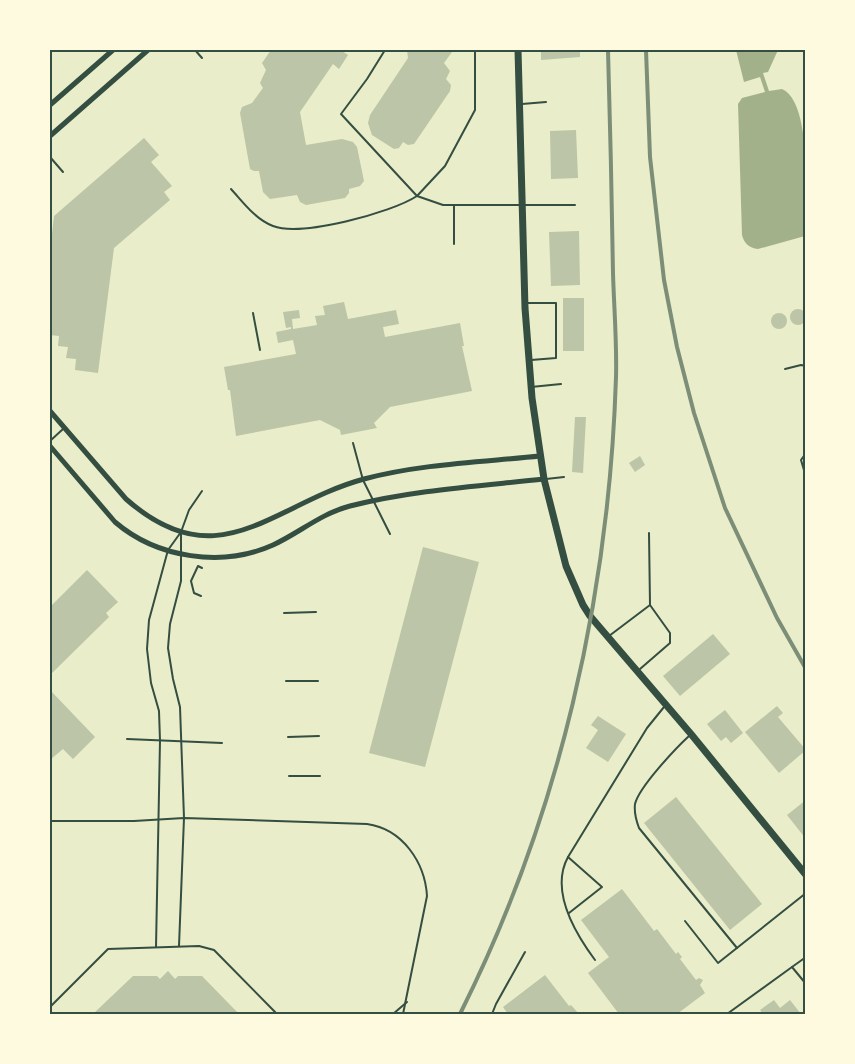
<svg xmlns="http://www.w3.org/2000/svg" width="855" height="1064" font-family="Ubuntu,sans-serif">
	<rect width="100%" height="100%" fill="#e9edc9"/>
	<!-- water -->
	<path fill="#a3b18a" d="M736,50H778L768,72L763,73L769,91L782,89C813,102 806,207 805,236L758,249C749,248 744,243 742,235L738,104L742,98L765,92L760,77L744,82Z"/>
	<!-- building -->
	<g fill="#bcc5a7">
		<polygon points="271,50 343,50 342,51 348,55 339,69 333,64 300,112 306,145 342,139 353,142 357,147 364,181 360,186 349,189 349,193 345,198 306,205 300,202 297,195 270,199 263,192 259,171 254,171 250,169 240,113 242,107 252,103 263,88 260,83 266,70 262,63"/>
		<polygon points="407,50 457,50 452,52 444,63 450,71 446,79 451,85 450,91 414,144 408,145 403,142 399,148 394,149 372,135 368,123 370,115 408,58"/>
		<polygon points="541,50 580,50 580,57 541,60"/>
		<polygon points="576,130 578,178 551,179 550,131"/>
		<polygon points="144,138 159,155 151,162 172,186 164,192 170,200 114,248 98,373 75,370 76,359 66,358 68,347 58,346 59,336 50,335 50,252 54,216"/>
		<polygon points="579,231 580,285 551,286 549,232"/>
		<rect x="563" y="298" width="21" height="53"/>
		<polygon points="344,302 348,319 396,310 399,324 383,327 385,337 460,323 464,346 462,346 472,391 390,407 374,423 377,428 341,435 340,430 320,420 236,436 230,390 228,390 224,367 296,354 293,340 278,343 276,332 291,329 291,327 286,328 283,312 299,310 300,318 292,319 293,329 317,325 315,316 325,315 323,306"/>
		<circle cx="798" cy="317" r="8"/>
		<circle cx="779" cy="321" r="8"/>
		<polygon points="575,417 586,417 583,473 572,472"/>
		<polygon points="640,456 645,465 635,472 629,463"/>
		<polygon points="423,547 479,562 425,767 369,753"/>
		<polygon points="87,570 118,602 106,613 109,617 50,675 50,607"/>
		<polygon points="713,634 730,654 680,696 663,676"/>
		<polygon points="50,690 95,737 73,759 63,749 51,759 50,758"/>
		<polygon points="777,706 783,713 778,717 806,750 779,773 745,732"/>
		<polygon points="725,710 743,733 731,743 726,737 721,741 707,724"/>
		<polygon points="598,716 626,734 608,762 586,748 598,730 591,725"/>
		<polygon points="676,797 762,904 730,930 644,823"/>
		<polygon points="806,800 806,839 787,815"/>
		<polygon points="622,889 654,931 657,929 676,954 678,952 682,957 680,959 696,980 699,978 703,980 700,985 705,993 677,1014 619,1014 588,973 609,957 581,920"/>
		<polygon points="168,971 175,979 178,976 202,976 239,1014 93,1014 133,976 157,976 160,979"/>
		<polygon points="545,975 569,1006 571,1005 579,1014 508,1014 503,1007"/>
		<polygon points="774,1000 780,1008 790,1000 801,1014 763,1014 760,1010"/>
	</g>
	<g fill="none" stroke-linecap="round" stroke-linejoin="round">
		<!-- path -->
		<g stroke="#344e41" stroke-width="2">
			<polyline points="201,596 194,593 191,581 198,566 202,568"/>
			<polyline points="284,613 316,612"/>
			<polyline points="286,681 318,681"/>
			<polyline points="288,737 319,736"/>
			<polyline points="289,776 320,776"/>
		</g>
		<!-- service -->
		<g stroke="#344e41" stroke-width="2">
			<polyline points="195,50 202,58"/>
			<polyline points="475,50 475,110 445,166 417,196 443,205 575,205"/>
			<polyline points="522,104 546,102"/>
			<polyline points="50,157 63,172"/>
			<path d="M231,189C243,202 255,219 273,226C301,237 391,213 417,196L341,114L367,79L385,50"/>
			<polyline points="454,244 454,205"/>
			<polyline points="527,303 556,303 556,358 531,360"/>
			<polyline points="253,313 260,350"/>
			<polyline points="785,369 801,365 806,366"/>
			<polyline points="531,387 561,384"/>
			<polyline points="50,441 63,429"/>
			<polyline points="353,443 363,480 390,534"/>
			<polyline points="806,453 801,460 806,477"/>
			<polyline points="546,479 564,477"/>
			<polyline points="609,636 650,605"/>
			<polyline points="640,669 670,643 670,633 650,605 649,533"/>
			<path d="M689,736C676,748 639,787 635,804C634,812 636,820 639,828L737,948"/>
			<polyline points="127,739 222,743"/>
			<path d="M50,821H134L184,818L367,824C403,829 425,863 427,896L403,1014"/>
			<polyline points="568,857 602,887 569,913"/>
			<polyline points="685,921 718,963 806,893"/>
			<polyline points="179,946 184,818 180,707 173,679 168,648 170,624 181,581 181,532"/>
			<polyline points="156,947 160,741 159,711 151,683 147,649 149,620 168,550 181,532 189,510 202,491"/>
			<polyline points="806,957 792,967 806,984"/>
			<path d="M595,960C575,933 550,890 568,857L647,728L664,707"/>
			<polyline points="50,1007 108,949 199,946 214,950 277,1014"/>
			<polyline points="393,1014 407,1002"/>
			<polyline points="492,1014 496,1004 525,952"/>
			<polyline points="727,1014 792,967"/>
		</g>
		<!-- minor -->
		<g stroke="#344e41" stroke-width="5">
			<polyline points="50,105 113,50"/>
			<polyline points="50,136 148,50"/>
			<path d="M50,411L126,499C219,581 272,504 364,479C420,464 482,462 540,456"/>
			<path d="M50,446L115,522C157,558 222,568 273,545C299,533 322,513 350,506C413,490 480,486 544,479"/>
		</g>
		<!-- tertiary -->
		<polyline stroke="#344e41" stroke-width="7" points="518,50 525,308 532,398 544,479 566,566 583,605 590,616 691,734 806,875"/>
		<!-- rail -->
		<g stroke="#7c8e77" stroke-width="4">
			<polyline points="646,50 650,157 664,280 677,347 694,413 725,508 777,618 806,669"/>
			<path d="M460,1014C559,817 609,598 616,377C617,343 614,308 613,273C612,199 610,124 608,50"/>
		</g>
	</g>
	<!-- border -->
	<rect width="855" height="1064" fill="none" stroke="#fefae0" stroke-width="102"/>
	<rect x="51" y="51" width="753" height="962" fill="none" stroke="#344e41" stroke-width="2"/>
</svg>
